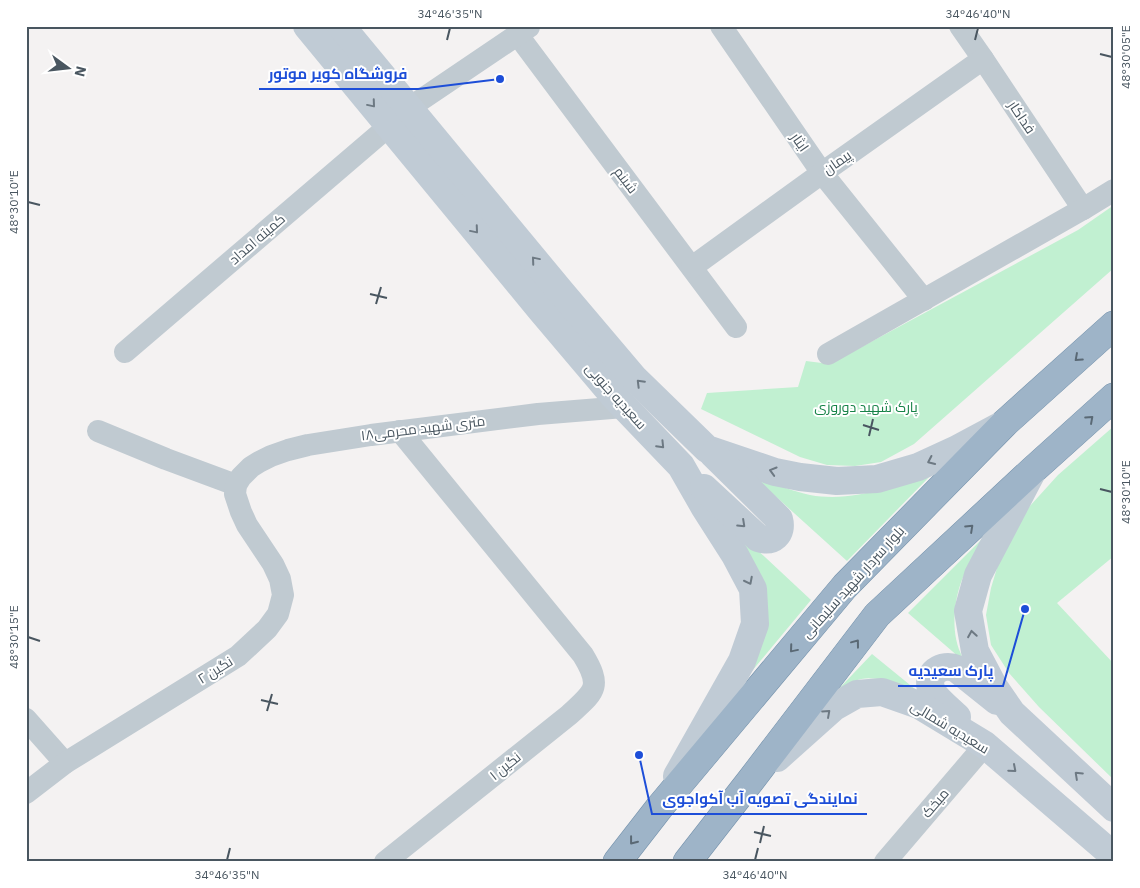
<svg xmlns="http://www.w3.org/2000/svg" width="1140" height="888" font-family="'IBM Plex Sans',Cairo,sans-serif">
	<rect width="100%" height="100%" fill="#f4f2f2"/>
	<!-- green -->
	<g fill="#c1f0d1">
		<polygon points="1114,205 1114,268 914,444 881,462 855,466 827,465 800,457 701,409 707,393 798,387 806,361 830,364 1078,230"/>
		<polygon points="1114,426 1114,556 1057,603 1114,664 1114,780 1039,707 1009,673 991,645 986,615 991,588 1000,558 1029,507 1058,475"/>
		<path d="M936,470L847,561L752,475C771,482 790,491 810,495C854,503 895,485 936,470Z"/>
		<polygon points="723,518 811,600 747,677 764,632 768,610 766,595"/>
		<path d="M986,535C979,548 971,560 965,573C954,595 950,631 961,654C962,657 965,661 967,664L908,613Z"/>
		<path d="M872,654L926,698C907,690 876,671 855,681C847,685 839,691 832,696Z"/>
	</g>
	<g fill="none" stroke-linecap="round" stroke-linejoin="round">
		<!-- trunk casing -->
		<g stroke="#7592ac" stroke-width="29">
			<g id="trunk">
				<polyline points="617,862 659,808 845,586 1005,423 1114,325"/>
				<polyline points="687,862 751,780 877,615 1034,469 1114,397"/>
			</g>
		</g>
		<!-- minor -->
		<g stroke="#c0cad1" stroke-width="22">
			<polyline points="721,26 822,173 924,300"/>
			<polyline points="960,26 983,59 1083,209"/>
			<polyline points="517,34 736,327"/>
			<polyline points="409,108 529,27"/>
			<polyline points="692,267 822,173 983,59"/>
			<polyline points="125,352 389,126"/>
			<polyline points="828,354 1083,209 1114,190"/>
			<polyline points="98,431 166,459 236,485"/>
			<polyline points="26,719 65,763"/>
			<polyline points="26,793 65,763 238,656 267,629 278,614 283,595 280,579 273,564 247,525 241,512 235,494 236,485 241,477 251,467 259,462 271,456 288,450 308,445 371,435 538,414 624,407"/>
			<path d="M385,862L569,715C594,692 603,688 583,655L400,431"/>
			<polyline points="885,862 985,745"/>
		</g>
		<!-- secondary -->
		<g stroke="#c0cbd5" stroke-width="28">
			<polyline points="307,26 541,310 612,394 681,466 705,508 735,555 753,589 755,624 742,661 677,776"/>
			<polyline points="341,26 561,292 634,378 707,449 775,472 800,477 837,481 877,479 918,467 955,450 998,427"/>
			<polyline points="1031,474 978,575 968,611 975,651 994,687 1012,713 1114,808"/>
			<path d="M704,488L758,538C773,543 783,534 779,519L713,454"/>
			<path d="M957,717C950,710 936,699 932,691C924,674 942,662 957,669L997,701"/>
			<polyline points="777,758 834,707 857,694 882,692 919,705 985,745 1114,856"/>
		</g>
		<!-- trunk -->
		<use href="#trunk" stroke="#9eb4c8" stroke-width="28"/>
	</g>
	<!-- one-way arrows -->
	<defs><path id="oneway-chevron" d="M-2-3.5L2.5 0L-2 3.5" fill="none" stroke-width="1.6" stroke-linecap="round" stroke-linejoin="round" transform="scale(1.25)"/></defs>
	<g stroke="#6d7983">
		<use href="#oneway-chevron" transform="translate(372 104) rotate(50)"/>
		<use href="#oneway-chevron" transform="translate(475 230) rotate(50)"/>
		<use href="#oneway-chevron" transform="translate(535 260) rotate(-130)"/>
		<use href="#oneway-chevron" transform="translate(640 383) rotate(-135)"/>
		<use href="#oneway-chevron" transform="translate(661 445) rotate(46)"/>
		<use href="#oneway-chevron" transform="translate(931 461) rotate(155)"/>
		<use href="#oneway-chevron" transform="translate(773 471) rotate(-164)"/>
		<use href="#oneway-chevron" transform="translate(742 524) rotate(43)"/>
		<use href="#oneway-chevron" transform="translate(749 581) rotate(63)"/>
		<use href="#oneway-chevron" transform="translate(972 634) rotate(-99)"/>
		<use href="#oneway-chevron" transform="translate(827 713) rotate(-42)"/>
		<use href="#oneway-chevron" transform="translate(1013 769) rotate(41)"/>
		<use href="#oneway-chevron" transform="translate(1078 775) rotate(-137)"/>
	</g>
	<g stroke="#5a6975">
		<use href="#oneway-chevron" transform="translate(1078 358) rotate(138)"/>
		<use href="#oneway-chevron" transform="translate(1090 419) rotate(-42)"/>
		<use href="#oneway-chevron" transform="translate(970 528) rotate(-43)"/>
		<use href="#oneway-chevron" transform="translate(856 643) rotate(-53)"/>
		<use href="#oneway-chevron" transform="translate(793 649) rotate(130)"/>
		<use href="#oneway-chevron" transform="translate(633 841) rotate(128)"/>
	</g>
	<!-- ticks -->
	<path fill="none" stroke="#495660" stroke-width="2" d="M447,40L450,28M975,40L978,28M1100,54L1112,57M28,202L40,205M370,294L387,298M376,304L381,287M863,425L879,430M869,436L873,419M1100,489L1112,492M28,637L40,641M261,700L278,704M267,711L272,694M754,832L771,836M760,843L764,826M227,860L230,848M755,860L758,848"/>
	<g text-anchor="middle" dominant-baseline="central" stroke-width="4" stroke-linejoin="round" paint-order="stroke">
		<!-- street labels -->
		<g font-size="14" fill="#495660" stroke="#fff">
			<text transform="translate(1022 117) rotate(56)">فداکار</text>
			<text transform="translate(800 142) rotate(55)">ایثار</text>
			<text transform="translate(837 162) rotate(-35)">پیمان</text>
			<text transform="translate(626 180) rotate(53)">شبنم</text>
			<text transform="translate(257 239) rotate(-41)">کمیته امداد</text>
			<text transform="translate(616 396) rotate(48)">سعیدیه جنوبی</text>
			<text transform="translate(423 428) rotate(-7)">۱۸متری شهید محرمی</text>
			<text transform="translate(853 582) rotate(-48)">بلوار سردار شهید سلیمانی</text>
			<text transform="translate(215 670) rotate(-32)">نگین ۲</text>
			<text transform="translate(950 727) rotate(31)">سعیدیه شمالی</text>
			<text transform="translate(505 766) rotate(-39)">نگین ۱</text>
			<text transform="translate(935 803) rotate(-49)">میخک</text>
		</g>
		<!-- park labels -->
		<g font-size="14" fill="#178348" stroke="#fff">
			<text x="866" y="407">پارک شهید دوروزی</text>
		</g>
	</g>
	<!-- callouts -->
	<path fill="none" stroke="#1d4ed8" stroke-width="2" d="M500 79L418 89H259M1025 609L1003 686H898M639 755L652 814H867"/>
	<g fill="#1d4ed8" stroke="#fff" stroke-width="2">
		<circle cx="500" cy="79" r="5"/>
		<circle cx="1025" cy="609" r="5"/>
		<circle cx="639" cy="755" r="5"/>
	</g>
	<g font-size="15" text-anchor="middle" font-weight="bold" fill="#1d4ed8" stroke="#fff" stroke-width="4" stroke-linejoin="round" paint-order="stroke">
		<text x="338" y="79">فروشگاه کویر موتور</text>
		<text x="951" y="676">پارک سعیدیه</text>
		<text x="760" y="804">نمایندگی تصویه آب آکواجوی</text>
	</g>
	<!-- border -->
	<rect width="1140" height="888" fill="none" stroke="#ffffff" stroke-width="55"/>
	<!-- north arrow -->
	<g transform="translate(68 68) rotate(105)" stroke="#ffffff" stroke-width="4" paint-order="stroke">
	<path d="M0-4L9 19L0 12L-9 19Z" fill="#495660"/>
	<text y="-8" font-size="14" font-weight="bold" text-anchor="middle" fill="#495660">N</text>
	</g>
	<rect x="28" y="28" width="1084" height="832" fill="none" stroke="#495660" stroke-width="2"/>
	<g font-size="12" text-anchor="middle" fill="#495660">
		<text x="450" y="18">34°46'35"N</text>
		<text x="978" y="18">34°46'40"N</text>
		<text transform="translate(1126 57) rotate(-90)" y="4">48°30'05"E</text>
		<text transform="translate(14 202) rotate(-90)" y="4">48°30'10"E</text>
		<text transform="translate(1126 492) rotate(-90)" y="4">48°30'10"E</text>
		<text transform="translate(14 637) rotate(-90)" y="4">48°30'15"E</text>
		<text x="227" y="879">34°46'35"N</text>
		<text x="755" y="879">34°46'40"N</text>
	</g>
</svg>
